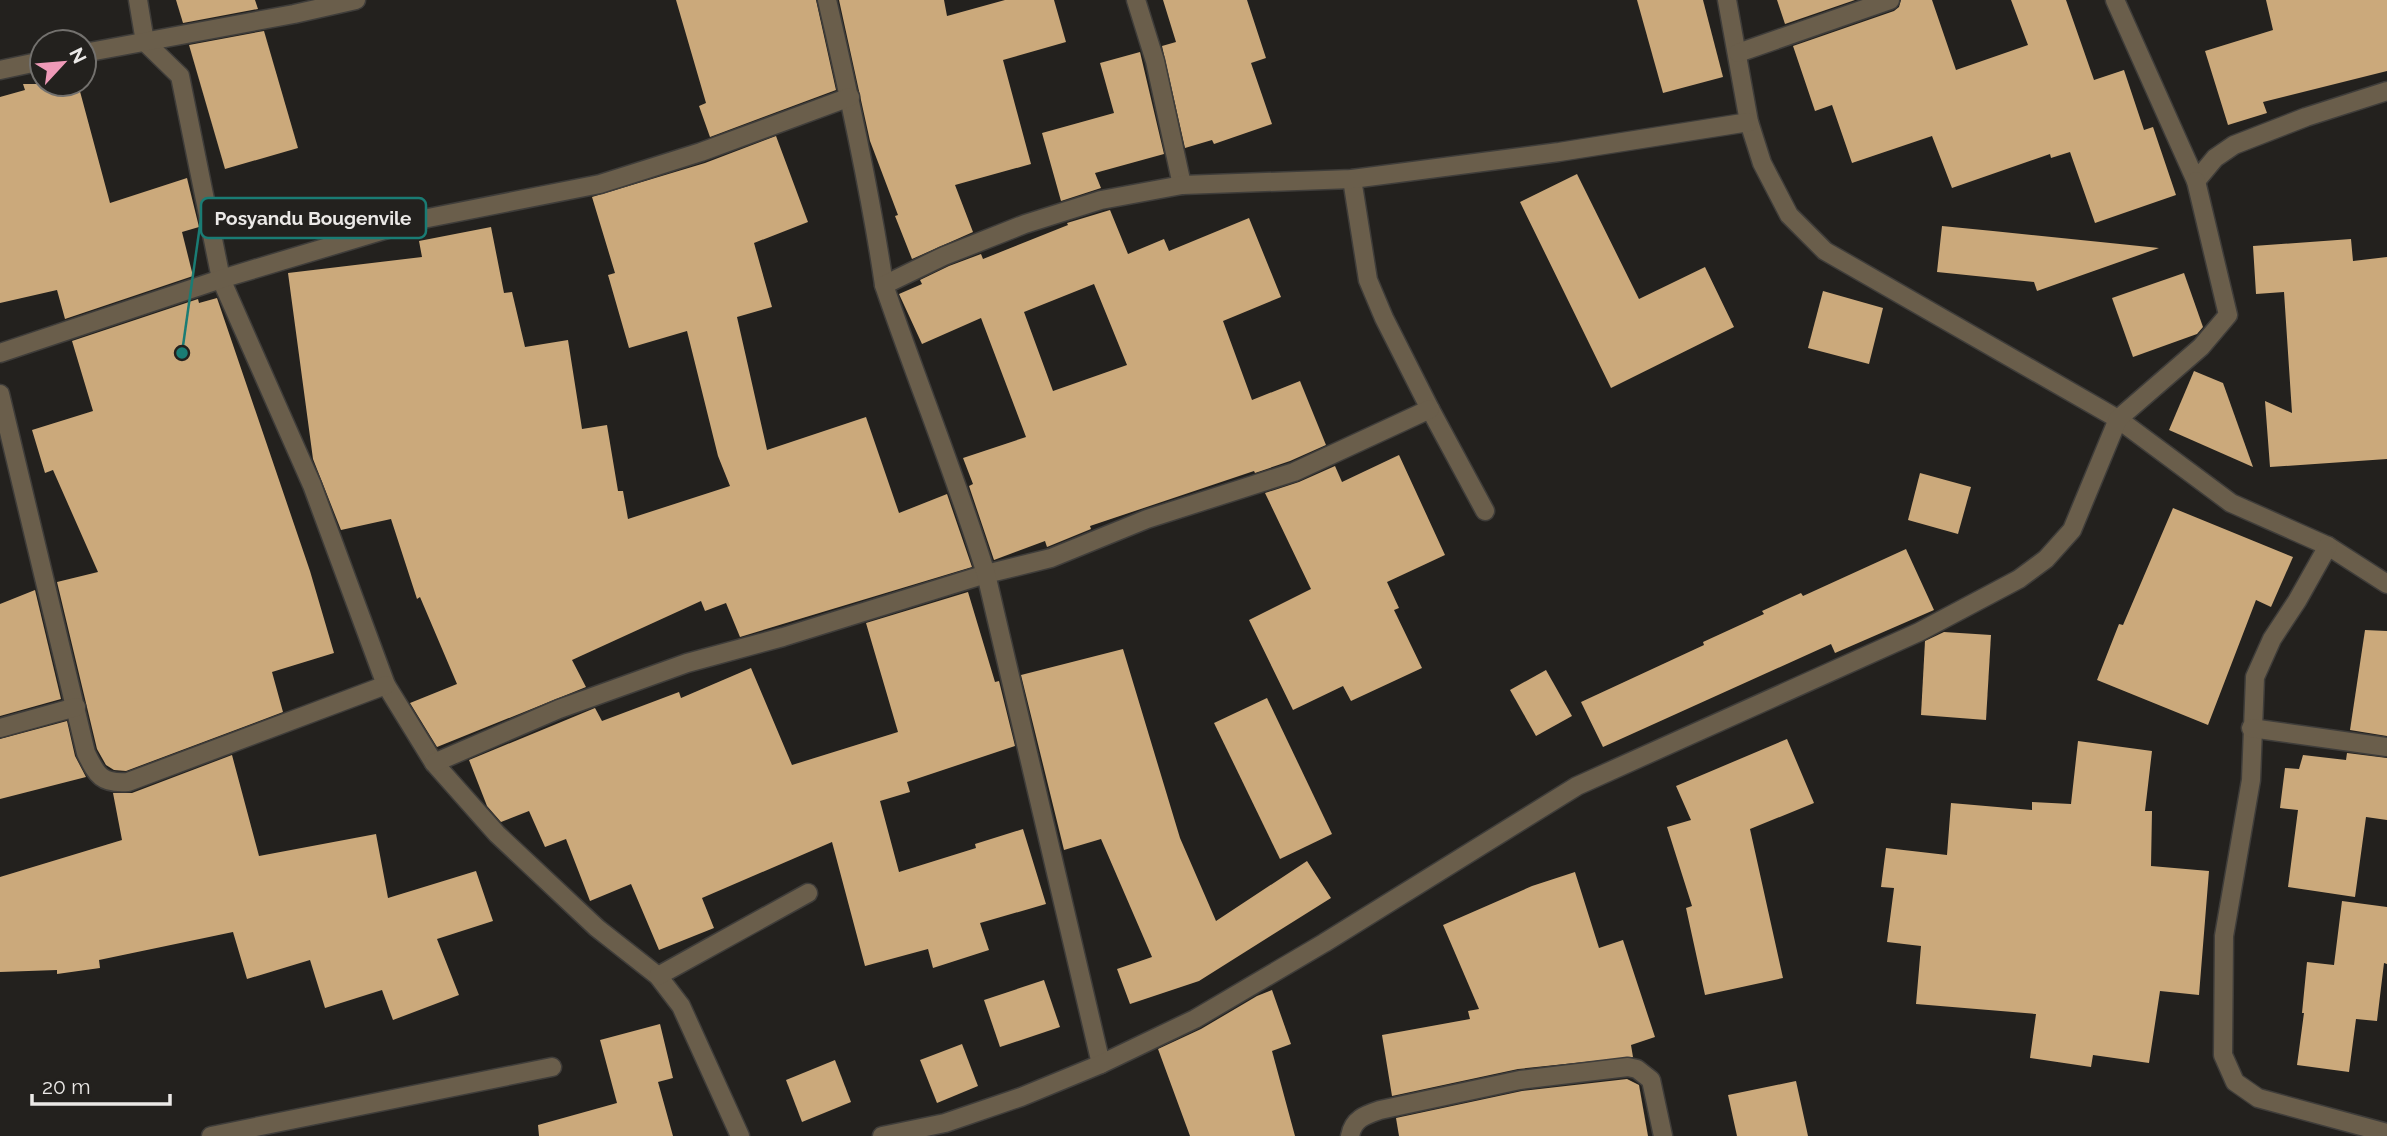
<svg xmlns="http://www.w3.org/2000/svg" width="2387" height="1136" font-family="Raleway,sans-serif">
	<rect width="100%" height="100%" fill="#23211e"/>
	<!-- building -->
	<g fill="#cba97b" fill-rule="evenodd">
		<polygon points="176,0 255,0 258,9 183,23"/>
		<polygon points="676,0 816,0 836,90 710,137 699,106 706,103"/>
		<polygon points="839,0 944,0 947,16 1005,0 1054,0 1066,42 1003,60 1031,164 955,185 973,232 912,259 895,216 898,215 870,141"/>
		<polygon points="1163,0 1247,0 1266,58 1251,63 1272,124 1214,144 1212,140 1185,148 1162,46 1176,42"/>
		<polygon points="1637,0 1703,0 1723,77 1663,93"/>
		<polygon points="1777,0 1855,0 1785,24"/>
		<polygon points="1901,0 1932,0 1956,70 2028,45 2011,0 2066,0 2094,80 2124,70 2144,130 2153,127 2176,195 2095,223 2070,152 2051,158 2050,154 1952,188 1932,136 1852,163 1832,105 1815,111 1793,46 1894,11 1899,7"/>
		<polygon points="2266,0 2387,0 2387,71 2263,102 2267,113 2228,125 2205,51 2273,30"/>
		<polygon points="264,31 298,148 225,169 189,45"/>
		<polygon points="1140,52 1164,154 1095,173 1101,188 1061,201 1042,133 1114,113 1100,63"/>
		<polygon points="23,84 78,84 110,203 187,178 199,227 182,232 193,276 65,319 57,290 0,303 0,97 25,90"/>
		<polygon points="776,136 808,222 754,243 772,307 737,317 767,450 866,417 899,513 947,494 972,567 740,637 726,603 705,611 701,601 572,660 586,687 437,747 410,703 457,684 420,597 417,599 391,519 341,530 313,459 288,273 422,257 419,241 491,227 504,293 512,292 525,347 568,340 582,429 607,425 618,491 623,491 628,519 730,486 718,456 687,331 629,348 608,275 615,273 592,197 705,163"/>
		<polygon points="1577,174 1639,299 1705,267 1734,327 1611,388 1520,202"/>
		<path d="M1110,210L1128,254L1164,239L1169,251L1249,218L1281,297L1223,321L1252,400L1300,381L1326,445L1290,461L1255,473L1254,471L1090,526L1091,529L1047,547L1045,541L994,560L969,486L973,484L963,458L1026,437L981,318L922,344L899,294L922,284L920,280L949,266L981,254L983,259L1068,225L1067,223ZM1094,284L1127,365L1053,391L1024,312Z"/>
		<polygon points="1942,226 1993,231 2159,248 2037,291 2034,282 1937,272"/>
		<polygon points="2351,239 2353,261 2387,257 2387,459 2270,467 2265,401 2292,413 2284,292 2256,294 2253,246"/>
		<polygon points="2184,273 2203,327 2197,334 2133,357 2112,298"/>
		<polygon points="1823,291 1883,308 1869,364 1808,348"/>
		<polygon points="217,298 310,571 334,653 272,672 283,712 126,771 114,770 106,765 97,749 57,582 98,572 53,470 45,473 32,430 93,411 72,341 198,299 199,303"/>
		<polygon points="2194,371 2223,383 2253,467 2169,430"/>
		<polygon points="1399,455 1445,555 1387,582 1399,608 1394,610 1422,668 1351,701 1343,686 1293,710 1249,620 1311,589 1265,493 1299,482 1335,466 1342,482"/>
		<polygon points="1920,473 1971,487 1958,534 1908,520"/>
		<polygon points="2173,508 2293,557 2271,607 2256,600 2208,725 2097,680 2119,624 2123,625"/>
		<polygon points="1906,549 1934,610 1835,653 1831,644 1603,747 1581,702 1704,645 1703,642 1764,614 1762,611 1801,593 1803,596"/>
		<polygon points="35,590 61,699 0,716 0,604"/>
		<polygon points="968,592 995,682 999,681 1015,746 907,782 910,792 880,801 899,872 976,848 975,844 1023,829 1046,904 980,923 989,950 933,968 928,949 865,966 832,842 702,898 714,928 659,950 631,884 590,901 566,839 545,847 529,811 501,822 487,806 469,760 595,708 602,721 679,692 681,698 751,668 792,765 898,732 866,623"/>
		<polygon points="2365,630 2387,631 2387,736 2350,730"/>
		<polygon points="1944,632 1991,635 1986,720 1921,715 1925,641"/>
		<polygon points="1123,649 1180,838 1216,921 1307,861 1331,898 1199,981 1130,1004 1117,969 1152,957 1101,839 1064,850 1021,675"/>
		<polygon points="1546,670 1572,716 1536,736 1510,690"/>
		<polygon points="1267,698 1332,834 1280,859 1214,723"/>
		<polygon points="67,721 75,756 86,777 0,799 0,739"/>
		<polygon points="1787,739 1814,803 1750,829 1783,978 1705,995 1686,908 1692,906 1667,827 1691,820 1676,786"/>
		<polygon points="2078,741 2152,751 2145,811 2152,811 2151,866 2209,871 2199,995 2160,991 2149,1063 2093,1055 2091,1067 2030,1058 2036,1014 1916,1004 1921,946 1887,942 1894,888 1881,887 1886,848 1947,855 1951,803 2032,810 2032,802 2071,804"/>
		<polygon points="2347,753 2387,758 2387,820 2366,817 2355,897 2288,887 2298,810 2280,808 2285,768 2299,769 2303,755 2346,760"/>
		<polygon points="232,755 259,856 376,834 388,898 476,871 493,921 437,939 459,995 393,1020 382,990 325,1008 310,960 247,979 233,932 99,960 100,968 57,974 57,970 0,972 0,877 122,840 113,793 132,793"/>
		<polygon points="1575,872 1599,948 1623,940 1655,1037 1631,1045 1633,1057 1518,1069 1392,1096 1382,1035 1470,1019 1468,1011 1479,1009 1443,925 1532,886"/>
		<polygon points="2342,901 2387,907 2387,964 2384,963 2377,1021 2356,1019 2349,1072 2297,1065 2304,1013 2302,1013 2307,962 2334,965"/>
		<polygon points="1044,980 1060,1027 1000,1047 984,1000"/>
		<polygon points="1272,990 1291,1044 1272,1051 1295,1136 1190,1136 1158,1049 1201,1029 1257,996"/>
		<polygon points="660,1024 673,1078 658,1082 673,1136 539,1136 538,1125 617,1103 600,1040"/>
		<polygon points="962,1044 978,1086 937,1103 920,1060"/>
		<polygon points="835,1060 851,1102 802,1122 786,1080"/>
		<polygon points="1627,1079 1639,1085 1648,1136 1399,1136 1396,1118 1522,1091"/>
		<polygon points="1796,1081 1808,1136 1737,1136 1728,1095"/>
	</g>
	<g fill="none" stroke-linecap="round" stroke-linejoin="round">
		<!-- service casing -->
		<g stroke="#3f3d3a" stroke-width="21">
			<polyline id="service" points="1352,179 1368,280 1384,318 1430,409 1485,511"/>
		</g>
		<!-- minor casing -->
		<g stroke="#3f3d3a" stroke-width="21">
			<g id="minor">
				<polyline points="138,0 145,42 180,76 221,279 312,485 386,685 434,763 497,834 597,928 658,976 681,1006 740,1136"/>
				<path d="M827,0C849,94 870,189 884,285"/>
				<polyline points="1136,0 1155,61 1182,185"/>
				<polyline points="1727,0 1749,122 1762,163 1789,215 1825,251 2118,419 2231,503 2328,546 2387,584"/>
				<polyline points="2115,0 2196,181 2215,158 2234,145 2306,117 2387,91"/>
				<polyline points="84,53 294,14 356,0"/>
				<polyline points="1738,53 1890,0"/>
				<polyline points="0,70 42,61"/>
				<polyline points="0,353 221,279 418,220 600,184 701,152 850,97"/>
				<path d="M0,394L86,753C97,776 102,784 128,782L386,685"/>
				<polyline points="2328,546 2297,601 2272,639 2255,677 2251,780 2224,936 2223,1055 2235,1082 2258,1098 2387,1133"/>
				<polyline points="0,728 76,707"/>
				<polyline points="2251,728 2387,747"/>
				<polyline points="434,763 559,709 687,663 783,637 986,574 1051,558 1147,519 1294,472 1430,409"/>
				<polyline points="658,976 808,893"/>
				<path d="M1101,1064L986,574C956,476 917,382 884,285L944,256L1025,224L1101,200L1182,185L1352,179L1559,152L1749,122"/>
				<polyline points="211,1136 552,1067"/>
				<polyline points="882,1136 945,1123 1021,1097 1101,1064 1195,1019 1324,943 1577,786 1919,632 2019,579 2046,559 2072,530 2118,419 2201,347 2228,315 2196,181"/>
				<path d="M1350,1136C1353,1119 1365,1115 1380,1110L1520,1080L1628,1067L1637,1069L1651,1080L1663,1136"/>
			</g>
		</g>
		<!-- service -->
		<use href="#service" stroke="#6a5e4b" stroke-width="18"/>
		<!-- minor -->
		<use href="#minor" stroke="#6a5e4b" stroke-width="18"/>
	</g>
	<!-- callouts -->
	<path fill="none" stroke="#1a7c74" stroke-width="2.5" d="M182 353L201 218"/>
	<circle fill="#1a7c74" stroke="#23211e" stroke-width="2.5" cx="182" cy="353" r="7"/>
	<rect fill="#23211e" stroke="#1a7c74" stroke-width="2.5" x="201" y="198" width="225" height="40" rx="7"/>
	<g font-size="19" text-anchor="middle" font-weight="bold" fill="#ebe9e7">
		<text x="313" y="225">Posyandu Bougenvile</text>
	</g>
	<!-- north arrow -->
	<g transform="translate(63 63) rotate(64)"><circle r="33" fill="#23211e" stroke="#73716e" stroke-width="2"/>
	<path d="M0-5L12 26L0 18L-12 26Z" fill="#ef9ab8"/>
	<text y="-10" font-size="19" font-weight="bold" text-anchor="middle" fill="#ebe9e7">N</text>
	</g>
	<!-- scale -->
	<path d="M32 1094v10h138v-10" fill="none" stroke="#ebe9e7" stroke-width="3.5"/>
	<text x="42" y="1094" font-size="21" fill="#ebe9e7" stroke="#23211e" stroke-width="5" paint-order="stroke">20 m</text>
</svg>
